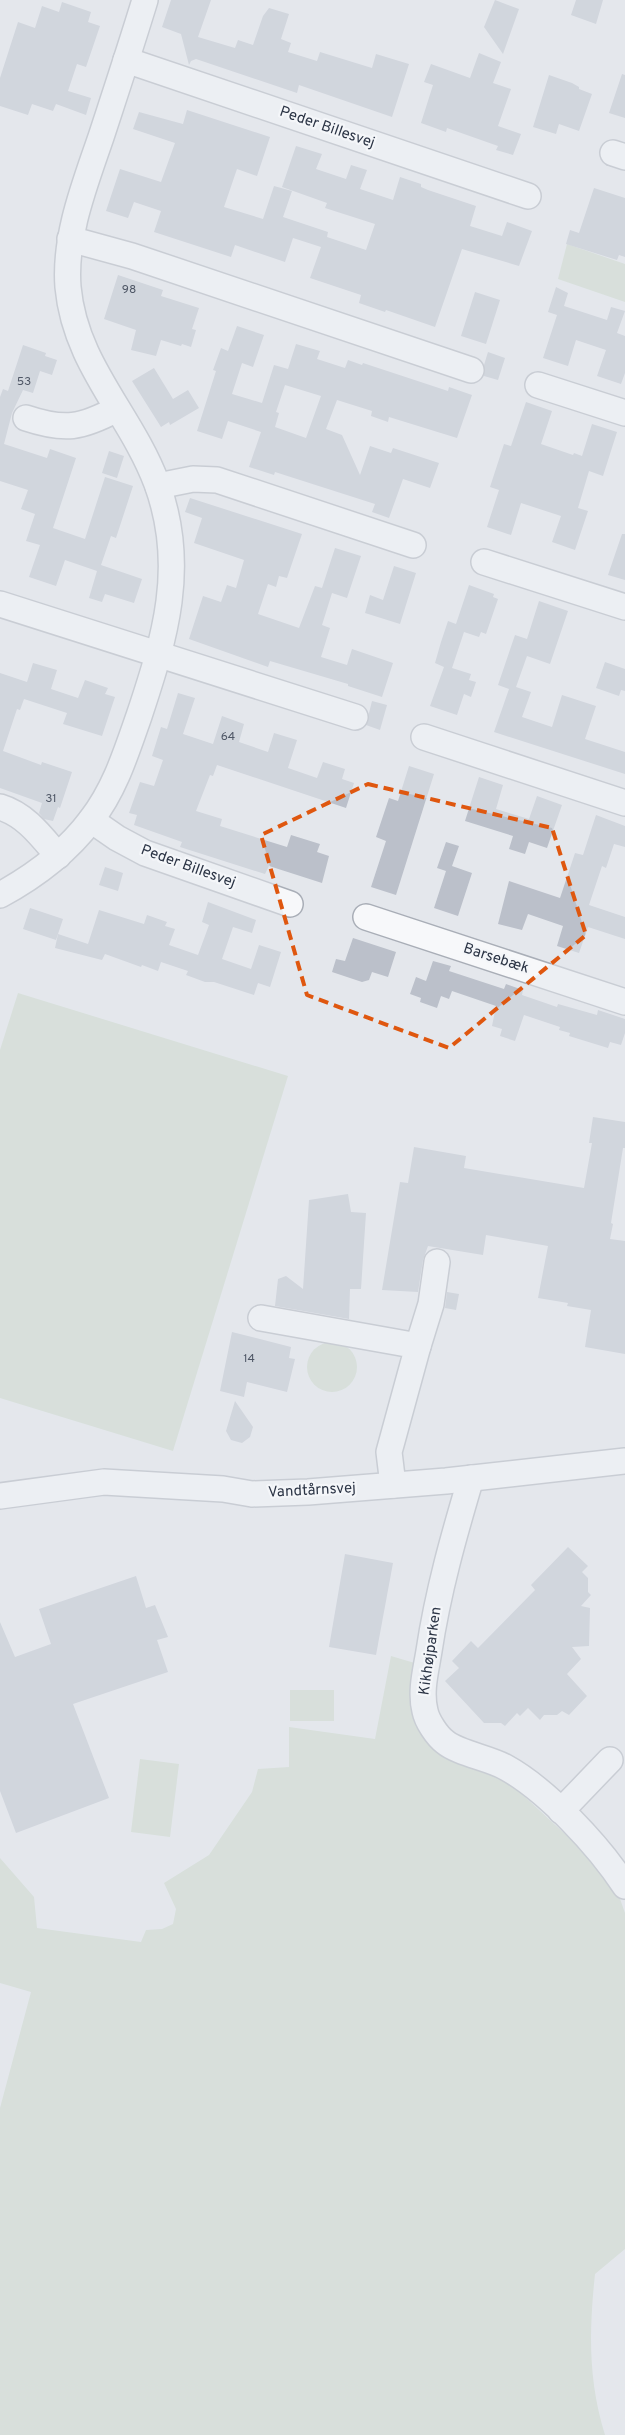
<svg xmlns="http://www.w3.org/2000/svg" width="625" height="2435" font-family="Overpass,sans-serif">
	<rect width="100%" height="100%" fill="#e4e7ec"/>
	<!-- green -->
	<g fill="#c9d6c5">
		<polygon points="567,244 625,264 625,302 558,279"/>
		<polygon points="18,993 288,1076 173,1451 0,1398 0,1050"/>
		<circle cx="332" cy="1367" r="25"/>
		<path d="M391,1656L418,1664L415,1716L423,1737L447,1756L511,1784L579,1847L619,1896L625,1913V2249L595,2274C589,2331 588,2380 605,2435H0V2108L31,1992L0,1983V1858L34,1897L37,1928L141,1942L146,1930L162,1929L173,1924L176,1909L164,1883L209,1855L252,1792L258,1769L289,1767V1727L375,1739Z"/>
		<rect x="290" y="1690" width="44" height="31"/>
		<polygon points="140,1759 179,1764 170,1837 131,1832"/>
	</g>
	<!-- building -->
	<g fill="#bbc0ca" fill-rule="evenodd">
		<polygon points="171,0 211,0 198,37 235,48 238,40 253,45 263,16 269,8 289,14 281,39 291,43 288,52 317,61 320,52 372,68 376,54 409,64 392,117 299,85 297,93 196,59 191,61 189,65 181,34 162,27"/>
		<polygon points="495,0 519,9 503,54 484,27"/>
		<polygon points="576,0 603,0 596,24 571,15"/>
		<polygon points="62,2 91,12 88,22 100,26 86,67 77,64 68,91 91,98 86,115 56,104 53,111 32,104 28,115 0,106 0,78 18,22 35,28 42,6 59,12"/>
		<polygon points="479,53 501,62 493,83 511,89 498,126 521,134 513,155 496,150 498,146 447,128 446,132 421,123 433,85 424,82 431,64 470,78"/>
		<polygon points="622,74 625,75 625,118 609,113"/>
		<polygon points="549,75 572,83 579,87 579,89 592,94 579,131 559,124 556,134 533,127"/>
		<polygon points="187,110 270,137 257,176 237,169 224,207 263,219 274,186 292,191 283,217 328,232 327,237 366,250 375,224 325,208 327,203 282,187 296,146 322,154 316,169 346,179 351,165 367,170 360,189 393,200 400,177 421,184 421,187 428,190 476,206 470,226 502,236 507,222 532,231 519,266 462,249 435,327 386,310 385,312 359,303 361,295 310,278 321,247 293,238 285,262 235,245 231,257 154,232 161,211 134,202 128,218 106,211 120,169 161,182 175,143 133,129 139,112 183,124"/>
		<polygon points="594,188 625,198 625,257 619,255 617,260 566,244 570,230 579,233"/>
		<polygon points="118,275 163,290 161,296 199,308 192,329 196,330 191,347 182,344 181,346 161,340 156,356 131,350 136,330 104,319"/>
		<polygon points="556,287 568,293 564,306 607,320 611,307 625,311 617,333 625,336 625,373 621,384 597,376 606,350 576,340 568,366 543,358 557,315 548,312"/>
		<polygon points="475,292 500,300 486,344 461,336"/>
		<path d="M237,326L264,335L253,367L242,363L232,394L262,403L274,365L288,369L296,344L320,351L317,359L345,368L348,360L362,365L363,363L448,391L449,387L472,395L457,438L389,417L388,422L371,416L372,411L337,400L326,429L342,435L360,475L370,446L391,453L393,448L439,463L430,488L403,479L389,518L372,512L375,504L275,472L274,475L249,467L261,432L228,421L222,439L197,431L216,371L213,370L221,348L228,351ZM285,385L321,396L306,438L275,427L279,413L276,412Z"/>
		<polygon points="23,345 46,353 45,356 57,360 52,375 40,371 33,393 23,390 12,413 4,444 47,458 50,449 76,458 53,528 85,539 105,477 133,486 116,538 111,536 101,565 142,579 134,603 105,594 102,602 89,598 97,571 65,560 56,586 29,577 40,545 26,541 35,514 21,509 28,490 0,481 0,397 3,389 8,391"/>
		<polygon points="488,352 505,358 498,380 484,376 484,365"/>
		<polygon points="154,368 173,399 188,390 199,408 170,425 169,422 161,427 132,381"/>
		<polygon points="526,402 552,411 541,444 573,455 574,453 582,456 592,424 617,432 603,476 589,471 578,508 588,511 575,550 552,542 561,516 521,503 511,535 487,527 499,490 490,487 504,444 511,446"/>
		<polygon points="109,451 124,456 117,478 102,473"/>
		<polygon points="190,498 302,534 287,578 279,576 276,587 268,584 258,614 299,628 315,586 322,588 335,548 361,556 347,598 332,593 322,625 330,628 321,657 347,665 352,649 393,663 382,697 348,686 348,684 270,661 268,667 189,639 203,596 221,602 227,585 236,588 244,560 194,543 202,518 185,512"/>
		<polygon points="622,534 625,534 625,580 608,575"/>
		<polygon points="394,566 416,573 400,624 365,613 370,595 383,600"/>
		<polygon points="469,585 494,594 493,597 498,599 486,634 481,632 479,637 464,632 452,668 471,674 469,680 476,682 471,697 464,694 457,715 430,706 444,667 435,663 441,642 448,621 456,624"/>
		<polygon points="539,601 568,611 550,664 527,656 516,687 531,692 522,717 552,727 562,695 596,706 585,739 625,752 625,774 494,732 509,689 498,685 515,635 527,639"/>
		<polygon points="605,662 625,669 625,691 621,690 619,696 596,688"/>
		<polygon points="33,663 57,670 51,689 78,698 85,680 108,688 105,694 115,697 102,736 63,724 67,713 24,699 20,710 17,709 3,751 41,765 42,762 72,772 60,808 58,807 53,821 44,819 39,813 42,803 0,788 0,673 27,682"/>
		<polygon points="178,693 195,698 183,734 213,744 222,716 244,724 239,742 268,752 274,733 297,740 288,768 317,778 323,762 345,769 342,779 354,783 346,808 217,765 213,776 210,775 196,811 222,819 220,826 287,847 291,835 320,844 317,852 329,856 322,883 269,866 265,874 180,847 182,842 134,825 137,815 129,813 140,782 154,786 163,760 152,756 161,727 167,729"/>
		<polygon points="372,701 387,705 380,730 366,725"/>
		<polygon points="409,766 434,774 396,895 371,887 386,841 376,837 389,798 398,801"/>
		<polygon points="479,777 503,785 496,809 529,819 537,796 562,805 547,848 529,842 525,854 509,849 513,836 465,821"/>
		<polygon points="596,815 625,826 625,847 614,844 606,868 602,866 589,905 625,917 625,939 588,927 579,953 557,946 563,926 528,914 522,930 498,924 509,881 560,898 575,853 583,855"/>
		<polygon points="446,842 459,846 452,866 472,873 458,916 434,908 446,871 437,868"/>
		<polygon points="105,867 123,873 118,891 99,885"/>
		<polygon points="208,902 256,920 252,933 233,927 222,959 251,969 259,945 281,952 270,987 258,983 254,995 214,982 205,982 186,975 188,971 161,962 158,971 142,965 141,967 105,954 102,960 55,948 58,934 88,944 99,910 144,924 147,915 167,922 165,926 175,929 169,945 198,955 209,925 202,922"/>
		<polygon points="30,908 63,919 56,940 23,929"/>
		<polygon points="353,938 396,952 388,977 372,972 369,980 362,982 332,972 336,959 345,961"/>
		<polygon points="433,961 451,966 449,971 504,989 506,984 523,990 522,995 557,1007 558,1004 597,1015 598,1010 625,1019 625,1033 621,1045 610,1042 608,1048 569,1036 570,1033 559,1030 560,1027 524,1015 515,1041 500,1036 502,1029 492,1026 496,1006 452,991 449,999 441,996 437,1008 420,1002 421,998 410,994 416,977 426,981"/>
		<polygon points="593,1117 625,1122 625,1148 623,1148 611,1223 613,1224 610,1239 625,1241 625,1354 585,1347 591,1310 567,1306 568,1303 538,1298 548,1246 486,1235 483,1255 428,1246 423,1260 418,1292 382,1290 400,1182 408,1183 414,1147 466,1156 464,1168 584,1188 592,1143 589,1143"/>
		<polygon points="348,1194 351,1212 366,1213 361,1289 350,1289 349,1319 275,1306 278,1279 286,1276 303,1289 309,1200"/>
		<polygon points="447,1292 459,1294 456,1310 445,1308"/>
		<polygon points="232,1332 291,1347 289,1358 295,1359 287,1392 247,1382 244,1397 220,1391"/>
		<polygon points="235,1401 253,1427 250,1437 242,1443 231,1440 226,1431"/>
		<polygon points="568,1547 588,1566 582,1572 588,1578 588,1592 591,1595 581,1606 590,1608 589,1646 572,1647 581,1659 567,1674 587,1696 569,1715 562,1711 557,1715 544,1715 540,1720 528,1708 520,1716 517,1713 505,1726 501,1723 484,1723 445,1681 459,1668 452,1661 471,1641 478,1648 535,1590 531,1585"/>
		<polygon points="345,1554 393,1563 376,1655 329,1647"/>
		<polygon points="136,1576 146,1608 155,1605 168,1637 157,1640 168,1672 73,1704 109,1798 16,1833 0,1791 0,1622 15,1657 51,1644 39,1609"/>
	</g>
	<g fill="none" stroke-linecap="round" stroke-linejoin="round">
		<!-- minor casing -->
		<g stroke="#a9aeb7" stroke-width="28">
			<g id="minor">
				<polyline points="126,60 528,196"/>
				<polyline points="613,153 625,157"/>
				<polyline points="70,239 132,256 471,370"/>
				<polyline points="538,385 625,413"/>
				<path d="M26,418C65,431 81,428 117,409"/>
				<polyline points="158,486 193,479 217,480 413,545"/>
				<polyline points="484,562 625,607"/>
				<polyline points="0,604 355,717"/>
				<polyline points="424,737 625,803"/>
				<path d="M0,807C26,815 41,836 58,856"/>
				<polyline points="91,820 117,838 145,853 290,904"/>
				<path d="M0,895C35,876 67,852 91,820C115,789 126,753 139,716C165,638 187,566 157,484C131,414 75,365 68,287C64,236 85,184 101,137C116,91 131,46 145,0"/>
				<polyline points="366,917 625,1002"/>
				<polyline points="261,1318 418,1346 389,1452 393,1485"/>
				<polyline points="418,1346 431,1304 437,1262"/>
				<path d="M471,1478C454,1535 438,1591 429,1651C426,1670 420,1691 425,1711C427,1721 437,1736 445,1742C458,1753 489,1758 505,1767C547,1790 599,1846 625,1886"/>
				<polyline points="0,1496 104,1482 223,1489 252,1494 308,1492 446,1481 625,1461"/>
				<polyline points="561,1811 610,1760"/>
			</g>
		</g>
		<!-- minor -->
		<use href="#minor" stroke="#f7f8fa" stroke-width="25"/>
	</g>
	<!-- marked area -->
	<path d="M0 0H625V2435H0ZM368,784L552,828L586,935L449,1048L307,995L261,835Z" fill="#e4e7ec" fill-opacity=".55" fill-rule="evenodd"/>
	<path fill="none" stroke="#df570f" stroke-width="4" stroke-dasharray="10 6" stroke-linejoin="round" d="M368,784L552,828L586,935L449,1048L307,995L261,835Z"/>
	<g text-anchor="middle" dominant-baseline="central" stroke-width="4.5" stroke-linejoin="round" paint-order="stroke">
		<!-- number labels -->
		<g font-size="12" fill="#4f5766">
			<text x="129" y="290">98</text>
			<text x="24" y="382">53</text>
			<text x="228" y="737">64</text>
			<text x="51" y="799">31</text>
			<text x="249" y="1359">14</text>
		</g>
		<!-- street labels -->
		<g font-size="15" fill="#2b3445" stroke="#f4f6f9">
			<text transform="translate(327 128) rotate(19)">Peder Billesvej</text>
			<text transform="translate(188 867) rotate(20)">Peder Billesvej</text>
			<text transform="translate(496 959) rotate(18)">Barsebæk</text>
			<text transform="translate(312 1491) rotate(-3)">Vandtårnsvej</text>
			<text transform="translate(431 1651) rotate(-82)">Kikhøjparken</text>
		</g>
	</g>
</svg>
